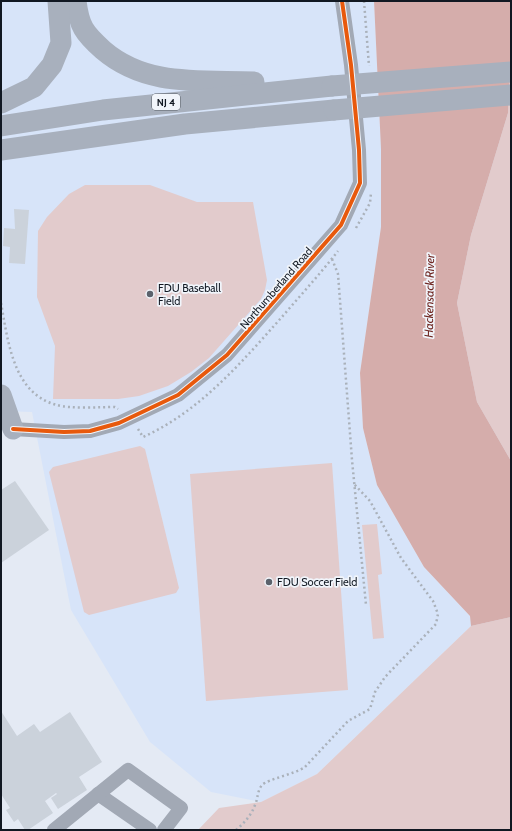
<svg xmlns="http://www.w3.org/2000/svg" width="512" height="831" viewBox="0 0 512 831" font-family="Cabin,sans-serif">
<rect width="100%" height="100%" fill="#e4eaf4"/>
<path fill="#d7e4f9" d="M1,1H374L381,149V227L360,373L363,428L377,485L424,567L470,616L471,626L317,774L261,802L211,792L150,742L71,610L32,412L1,411Z"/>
<g fill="#e2cbcc">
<path d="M511,55V461L477,402L457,303L471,235L508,113Z"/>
<path d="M85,185H150L197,202H253L267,280L265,290L261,299L209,358L191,372L168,386L139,396L118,399H53L55,346L37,297L38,231L47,217L69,194Z"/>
<path d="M140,446L145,449L179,588L176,593L89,615L84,612L49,472L53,467Z"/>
<path d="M332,463L348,690L206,701L190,474Z"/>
<path d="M377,524L382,574L378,575L384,638L373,639L362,525Z"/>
<path d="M511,617V830H198L219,808L261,802L317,774L471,626Z"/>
</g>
<path fill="#d5adab" d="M374,1H511V55L508,113L471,235L457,303L477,402L511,461V617L471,626L470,616L424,567L377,485L363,428L360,373L381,227V149Z"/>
<g fill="#cbd2db">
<path d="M14,209L29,210L25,264L9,263L10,247L3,246L4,228L15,229Z"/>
<path d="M15,481L49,530L1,563V490Z"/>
<path d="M1,711L17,736L34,724L40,732L70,712L102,762L79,777L87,790L58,809L51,798L57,794L56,793L45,801L53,813L28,830H25L18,819L14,822L6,810L10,808L1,794Z"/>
</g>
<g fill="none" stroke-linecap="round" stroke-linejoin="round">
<g stroke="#aab1ba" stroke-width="2.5" stroke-dasharray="2 3" stroke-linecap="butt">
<path d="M364,1L369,66"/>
<path d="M356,228L370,203L371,193"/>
<path d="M332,259L338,274L352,460L366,605"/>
<path d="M1,303C8,341 13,394 57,405C69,409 101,407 115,407L118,409"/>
<path d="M138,429L143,437C199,412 241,363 281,318C300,296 320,274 338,251"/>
<path d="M236,830C244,823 251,816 255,805C258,799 257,791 262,785C268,779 295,774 305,767L348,721L370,709L375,692L385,677L436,624L438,614L433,601L401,558L370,501L354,484"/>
</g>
<g stroke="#a2a9b5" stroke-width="14">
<path d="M13,429L64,432L90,431L119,423L178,395L227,355L341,225L360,183L359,150L351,65L342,1"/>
<path d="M98,794L150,830"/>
<path d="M54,830L128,770L181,808L164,830"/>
</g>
<g stroke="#a8b0bd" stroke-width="21">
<path d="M76,1C79,26 84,33 103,50C146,87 200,80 254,82"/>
<path d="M1,103L34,87L52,65L61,43L58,1"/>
<path d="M1,126L103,110L332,86"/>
<path d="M1,150L185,124L334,110"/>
<path d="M1,395L13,429"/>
</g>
<g stroke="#a8b0bd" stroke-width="21">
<path d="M332,86L511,72"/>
<path d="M334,110L511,95"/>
</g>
<defs>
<path id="cycleway" d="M13,429L64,432L90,431L119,423L178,395L227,355L341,225L360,183L359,150L351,65L342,1"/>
</defs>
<use href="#cycleway" stroke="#f1f5fb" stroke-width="6"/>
<use href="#cycleway" stroke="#e8590c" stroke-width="4"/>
</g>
<g fill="#5b626c" stroke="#f1f5fb" stroke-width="1.5">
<circle cx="150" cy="294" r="4"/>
<circle cx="269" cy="582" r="4"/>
</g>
<g text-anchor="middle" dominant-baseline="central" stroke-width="3.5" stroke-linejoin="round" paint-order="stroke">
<rect fill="#f1f5fb" stroke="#545a63" stroke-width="1" x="152" y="94" width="28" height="16" rx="3"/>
<g font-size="10" font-weight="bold" fill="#111822">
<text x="166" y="102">NJ 4</text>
</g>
<g font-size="11" fill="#111822" stroke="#f1f5fb" text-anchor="start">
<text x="158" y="288">FDU Baseball<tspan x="158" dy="13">Field</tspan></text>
<text x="277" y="582">FDU Soccer Field</text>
</g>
<g font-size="11" fill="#111822" stroke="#f1f5fb">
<text transform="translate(276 288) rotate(-49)">Northumberland Road</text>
</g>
<g font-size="12" font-style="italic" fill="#702823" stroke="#f1f5fb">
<text transform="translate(429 296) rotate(-89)">Hackensack River</text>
</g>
</g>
<rect width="512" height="831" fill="none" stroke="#111822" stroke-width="4"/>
</svg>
